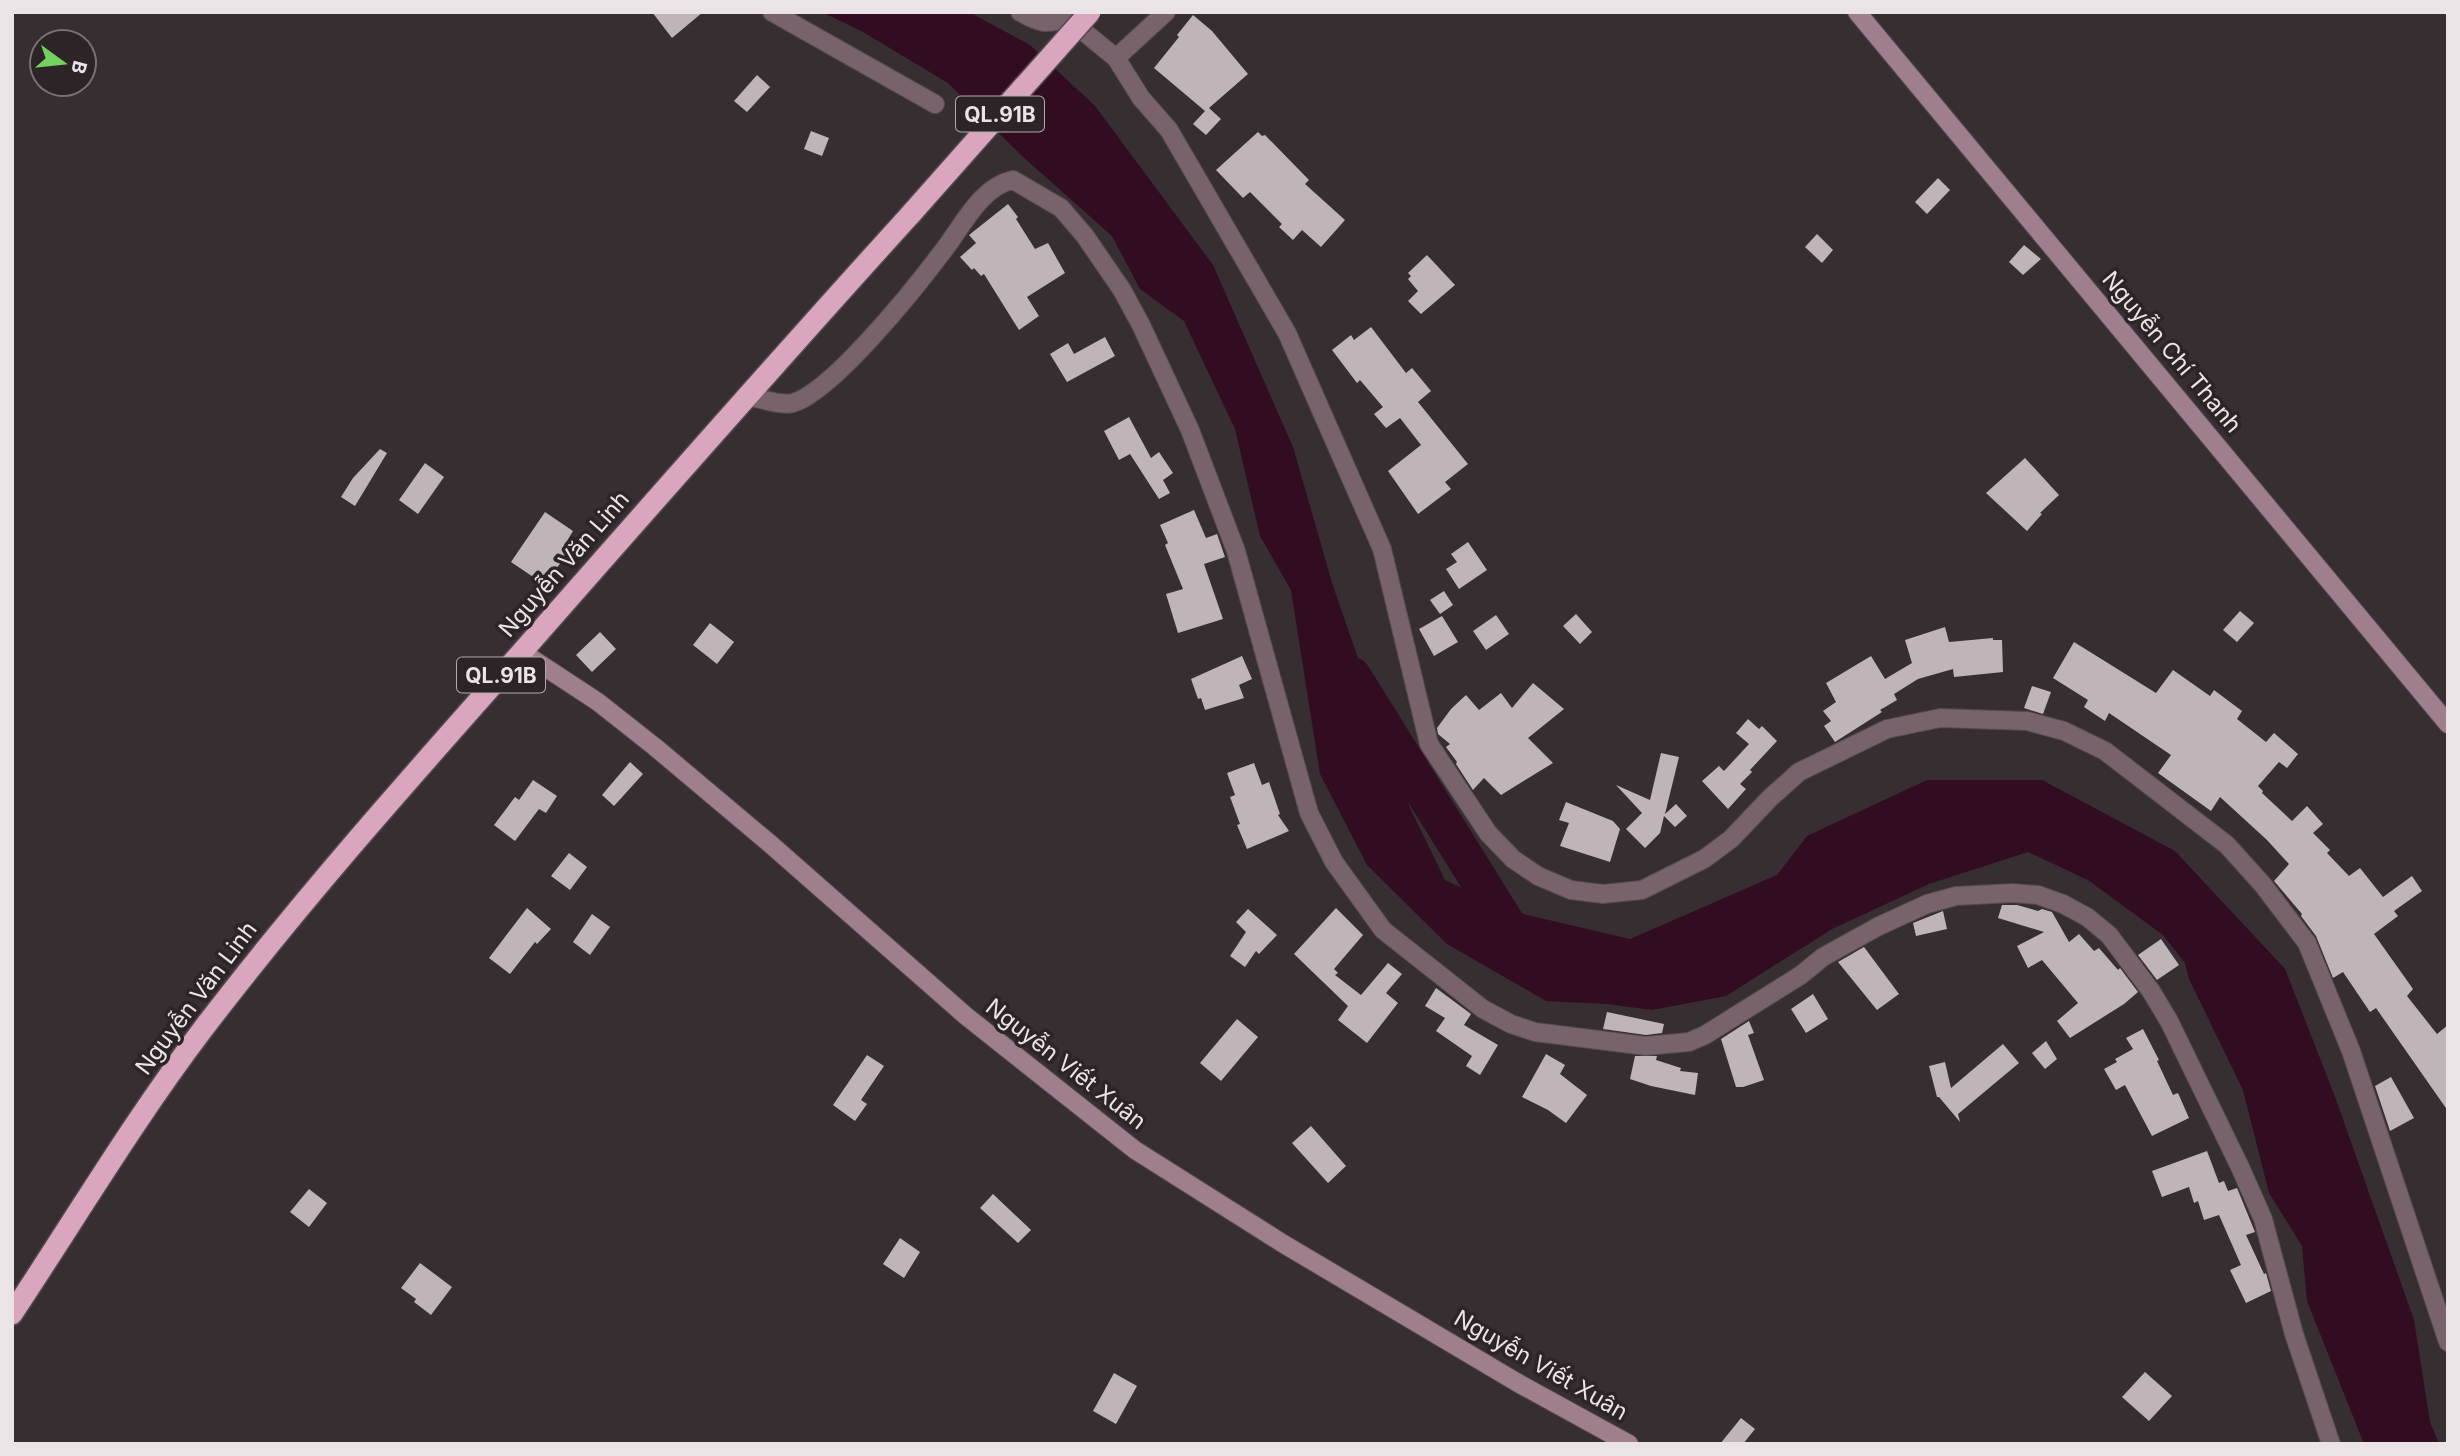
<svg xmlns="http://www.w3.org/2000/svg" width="2460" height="1456" viewBox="0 0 2460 1456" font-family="Inter,sans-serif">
<rect width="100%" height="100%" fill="#362e31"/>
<path fill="#320c21" d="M822,12H969L1030,45L1095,106L1213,265L1293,447L1333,586L1410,808L1445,880L1510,911L1630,939L1777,875L1807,836L1927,780H2042L2175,851L2285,969L2334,1094L2414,1320L2430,1422L2439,1444H2364L2307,1301L2302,1246L2269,1193L2243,1090L2189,979L2185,963L2163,935L2088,880L2028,852L1929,884L1832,929L1726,996L1652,1010L1607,1004L1546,1001L1447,944L1367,865L1320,774L1291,590L1260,536L1235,429L1184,321L1140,289L1112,236L1022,156L948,83L863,32Z"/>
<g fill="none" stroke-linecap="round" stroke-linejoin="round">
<path stroke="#320c21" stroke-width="38" d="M1352,676L1520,946"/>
</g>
<g fill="#bfb5b9">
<path d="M652,12H703L672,38Z"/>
<path d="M1193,15L1212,31L1248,74L1209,108L1221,119L1206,135L1193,124L1205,111L1154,68L1179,37L1177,35Z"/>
<path d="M757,75L770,87L747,112L734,101Z"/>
<path d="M811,131L829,138L822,156L804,149Z"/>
<path d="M1258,132L1262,136L1265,135L1309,180L1305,184L1345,220L1321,247L1302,230L1293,240L1279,227L1282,224L1250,192L1243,198L1216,170Z"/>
<path d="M1938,178L1950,190L1927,214L1915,202Z"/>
<path d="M1008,204L1018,217L1016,219L1035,249L1048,243L1065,273L1027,297L1039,316L1019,330L984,274L981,276L974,268L972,270L960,257L976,243L969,235Z"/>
<path d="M1817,234L1833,250L1822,263L1805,247Z"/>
<path d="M2024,245L2041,259L2023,275L2009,262Z"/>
<path d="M1427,255L1455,285L1421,314L1408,301L1418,291L1408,279L1411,276L1408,273Z"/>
<path d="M1371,327L1406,373L1412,368L1431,391L1418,402L1468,464L1445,482L1451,489L1418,514L1388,471L1421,445L1400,418L1386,428L1374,414L1383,407L1360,380L1357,383L1332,350L1351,335L1354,340Z"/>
<path d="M1105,337L1115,356L1067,382L1050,354L1068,343L1074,354Z"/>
<path d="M1129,417L1151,458L1159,452L1173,473L1163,480L1170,493L1159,499L1130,454L1119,460L1104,431Z"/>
<path d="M380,449L387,453L355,506L341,497L353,478Z"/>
<path d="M2025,458L2059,495L2040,513L2042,514L2027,531L1986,493Z"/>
<path d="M425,463L444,477L418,514L399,500Z"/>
<path d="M1194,510L1206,538L1217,534L1225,557L1204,564L1223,619L1178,633L1166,594L1183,589L1165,545L1168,543L1160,525Z"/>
<path d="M545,512L573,531L567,541L573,545L545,585L511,562Z"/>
<path d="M1468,542L1487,570L1459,589L1446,569L1457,562L1451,554Z"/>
<path d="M1444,591L1453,605L1440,614L1430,600Z"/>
<path d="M2240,611L2254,623L2237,642L2223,630Z"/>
<path d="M1576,614L1592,632L1580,644L1563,626Z"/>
<path d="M1496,615L1509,634L1486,650L1473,631Z"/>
<path d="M1442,616L1458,642L1434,656L1419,629Z"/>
<path d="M710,623L734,642L717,664L693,645Z"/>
<path d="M1945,627L1949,642L1993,638V640H2002L2003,672L1954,677L1953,669L1918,679L1894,694L1897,700L1880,710L1882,712L1835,742L1824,726L1831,721L1823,711L1836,702L1826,683L1871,656L1885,679L1912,663L1905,640Z"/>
<path d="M600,632L616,649L592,672L576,655Z"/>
<path d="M2074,642L2156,693L2173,670L2210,696L2214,690L2242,711L2237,719L2266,742L2274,733L2298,754L2287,768L2279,762L2258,786L2263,791L2262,793L2292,821L2307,806L2323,824L2313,833L2330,850L2327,853L2349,876L2360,868L2383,897L2412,876L2422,891L2394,911L2398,916L2374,934L2413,989L2407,996L2437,1034L2448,1025V1111L2376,1008L2370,1012L2343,972L2333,978L2316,936L2301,916L2302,914L2274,881L2289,864L2267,840L2220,797L2211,811L2158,773L2171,755L2109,713L2105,721L2084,707L2088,700L2053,678Z"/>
<path d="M1242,656L1252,679L1239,685L1244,698L1205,710L1201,698L1198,699L1191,679Z"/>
<path d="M1533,683L1564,709L1528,738L1553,763L1501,795L1484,778L1473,790L1456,764L1457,762L1446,747L1450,744L1438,734L1437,728L1451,709L1466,695L1479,710L1501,693L1512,708Z"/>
<path d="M2032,686L2051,692L2043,714L2024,708Z"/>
<path d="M1748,719L1759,729L1762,726L1777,741L1750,770L1752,772L1740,784L1746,789L1728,809L1702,781L1719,766L1724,771L1749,744L1736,733Z"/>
<path d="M1661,753L1679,757L1665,814L1676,804L1687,816L1675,827L1664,816L1660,833L1645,848L1626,829L1642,813L1616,785L1650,800Z"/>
<path d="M630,762L643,774L614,806L602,795Z"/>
<path d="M1254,763L1262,785L1269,782L1280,814L1278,815L1289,831L1247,849L1237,825L1240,824L1230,797L1235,795L1227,773Z"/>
<path d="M533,780L557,796L546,813L539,809L515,841L494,825L515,797L519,800Z"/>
<path d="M1566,802L1613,821L1620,829L1610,862L1560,846L1569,823L1559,820Z"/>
<path d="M569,853L587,867L570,890L551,876Z"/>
<path d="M2002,905H2017L2038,911L2042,909L2052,912L2069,942L2079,934L2094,951L2099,948L2118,970L2120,968L2138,992L2124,1004L2070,1038L2057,1021L2078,1003L2042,960L2028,968L2017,946L2044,932L1998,918Z"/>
<path d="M527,908L551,929L537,944L535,942L510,974L489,958Z"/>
<path d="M1336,908L1363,935L1334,969L1338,973L1335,975L1361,995L1388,963L1402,974L1386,993L1398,1003L1367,1043L1338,1020L1348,1006L1294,954Z"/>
<path d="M1248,909L1277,935L1259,954L1256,951L1245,967L1230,956L1246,932L1236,922Z"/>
<path d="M1943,911L1947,929L1916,936L1913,923Z"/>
<path d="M592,914L610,927L590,955L573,942Z"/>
<path d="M2161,939L2179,965L2157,980L2138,955Z"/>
<path d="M1864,947L1899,994L1877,1010L1838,962Z"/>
<path d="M1436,988L1471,1014L1464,1025L1498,1045L1480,1075L1466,1066L1472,1056L1436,1031L1445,1018L1425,1006Z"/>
<path d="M1813,994L1828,1019L1806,1033L1791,1009Z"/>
<path d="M1607,1012L1664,1024L1662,1033L1646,1035L1603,1029Z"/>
<path d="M1237,1019L1258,1037L1221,1081L1200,1063Z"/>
<path d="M1749,1021L1754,1033L1748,1035L1764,1080L1743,1087H1736L1721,1039Z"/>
<path d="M2143,1029L2159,1060L2157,1061L2173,1095L2178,1093L2189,1118L2152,1136L2125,1085L2116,1090L2104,1069L2117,1062L2115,1059L2133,1049L2126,1038Z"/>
<path d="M2046,1041L2057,1059L2045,1069L2032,1053Z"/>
<path d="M2003,1044L2019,1063L1958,1114L1960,1122L1939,1097H1937L1929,1066L1945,1062L1951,1088Z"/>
<path d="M1546,1054L1565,1065L1560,1074L1587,1095L1566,1123L1548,1110L1522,1097Z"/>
<path d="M867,1055L884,1066L861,1100L867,1104L855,1121L833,1105Z"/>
<path d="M1635,1056H1657L1656,1060L1681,1068L1680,1071L1698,1073L1695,1095L1651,1086L1630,1079Z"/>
<path d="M2391,1077L2414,1118L2390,1131L2375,1086Z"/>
<path d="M1311,1126L1346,1166L1328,1183L1292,1143Z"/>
<path d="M2207,1151L2219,1183L2224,1181L2228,1191L2237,1188L2255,1232L2246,1235L2264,1274L2266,1273L2271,1291L2246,1303L2230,1270L2241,1265L2219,1215L2204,1220L2198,1201L2194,1203L2189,1187L2162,1197L2152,1171Z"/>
<path d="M309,1189L327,1203L309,1227L290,1212Z"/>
<path d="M993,1194L1031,1230L1018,1243L980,1208Z"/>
<path d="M900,1238L920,1252L904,1278L883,1264Z"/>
<path d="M420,1263L452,1287L431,1315L414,1302L416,1299L401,1288Z"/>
<path d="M2145,1372L2172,1396L2149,1421L2122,1397Z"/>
<path d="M1114,1373L1137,1386L1116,1424L1093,1411Z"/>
<path d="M1741,1418L1755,1429L1743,1444H1720Z"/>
</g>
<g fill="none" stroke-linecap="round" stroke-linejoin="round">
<defs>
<g id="street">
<path d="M772,12L935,104"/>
<path d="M1020,12C1039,23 1046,25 1067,18"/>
<path d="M1066,12L1067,18L1116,58L1141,98L1169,130L1287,333L1382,549L1429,744L1488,833L1513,859L1538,876L1571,890L1603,894L1642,890L1704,859L1731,839L1770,798L1799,772L1887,729L1940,718L2027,721L2064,731L2105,751L2227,845L2263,885L2307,943L2351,1051L2448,1342"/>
<path d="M1116,58L1166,12"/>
<path d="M746,396C759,398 780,406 793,403C833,391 916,287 943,251C962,227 981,186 1013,180L1061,208L1085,236L1122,290L1141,325L1190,430L1236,551L1309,813L1334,862L1383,930L1483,1009L1511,1024L1535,1032L1646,1046L1689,1042L1705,1035L1801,975L1823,957L1879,926L1927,904L1956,896L2013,893L2038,895L2063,904L2087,917L2109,935L2151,991L2169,1021L2240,1167L2263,1219L2294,1334L2331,1444"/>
</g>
<g id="secondary">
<path d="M1857,12L2448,724"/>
<path d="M522,652L598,702L655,747L768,842L966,1016L1135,1150L1282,1243L1518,1383L1629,1444"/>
</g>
<path id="highway" d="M12,1314C75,1219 134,1120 203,1029C303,898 412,776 521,653C650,506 779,359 910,215"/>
</defs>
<use href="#street" stroke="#534b4e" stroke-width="20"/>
<use href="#secondary" stroke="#534b4e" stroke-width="20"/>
<use href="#highway" stroke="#534b4e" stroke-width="24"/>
<use href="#street" stroke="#78626c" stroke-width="18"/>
<use href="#secondary" stroke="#9f7e8d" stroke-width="18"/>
<use href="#highway" stroke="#d9a6bd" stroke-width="21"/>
<defs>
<path id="highway-bridge" d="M910,215L1090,12"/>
</defs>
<use href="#highway-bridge" stroke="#534b4e" stroke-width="24" stroke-linecap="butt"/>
<use href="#highway-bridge" stroke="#d9a6bd" stroke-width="21"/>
</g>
<g text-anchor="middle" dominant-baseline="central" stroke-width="7" stroke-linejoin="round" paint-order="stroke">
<g fill="#2c2427" stroke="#b1aaad" stroke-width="2">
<rect x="956" y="96.5" width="88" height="35" rx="5"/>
<rect x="457" y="657.5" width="88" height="35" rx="5"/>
</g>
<g font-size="21" font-weight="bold" fill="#eae4e7">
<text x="1000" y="114">QL.91B</text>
<text x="501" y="675">QL.91B</text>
</g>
<g font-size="23" fill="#eae4e7" stroke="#2c2427">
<text transform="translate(2172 352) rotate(50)">Nguyễn Chí Thanh</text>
<text transform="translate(564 564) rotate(-49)">Nguyễn Văn Linh</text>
<text transform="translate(196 998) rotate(-53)">Nguyễn Văn Linh</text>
<text transform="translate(1066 1064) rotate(38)">Nguyễn Viết Xuân</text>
<text transform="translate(1541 1365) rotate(30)">Nguyễn Viết Xuân</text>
</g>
</g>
<rect width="2460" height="1456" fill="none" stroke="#eae4e7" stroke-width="28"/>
<g transform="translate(63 63) rotate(105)"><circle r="33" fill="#2c2427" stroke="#787174" stroke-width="2"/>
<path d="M0-5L12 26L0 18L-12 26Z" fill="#72d25d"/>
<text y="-10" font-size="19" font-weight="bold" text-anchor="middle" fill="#eae4e7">B</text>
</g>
</svg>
